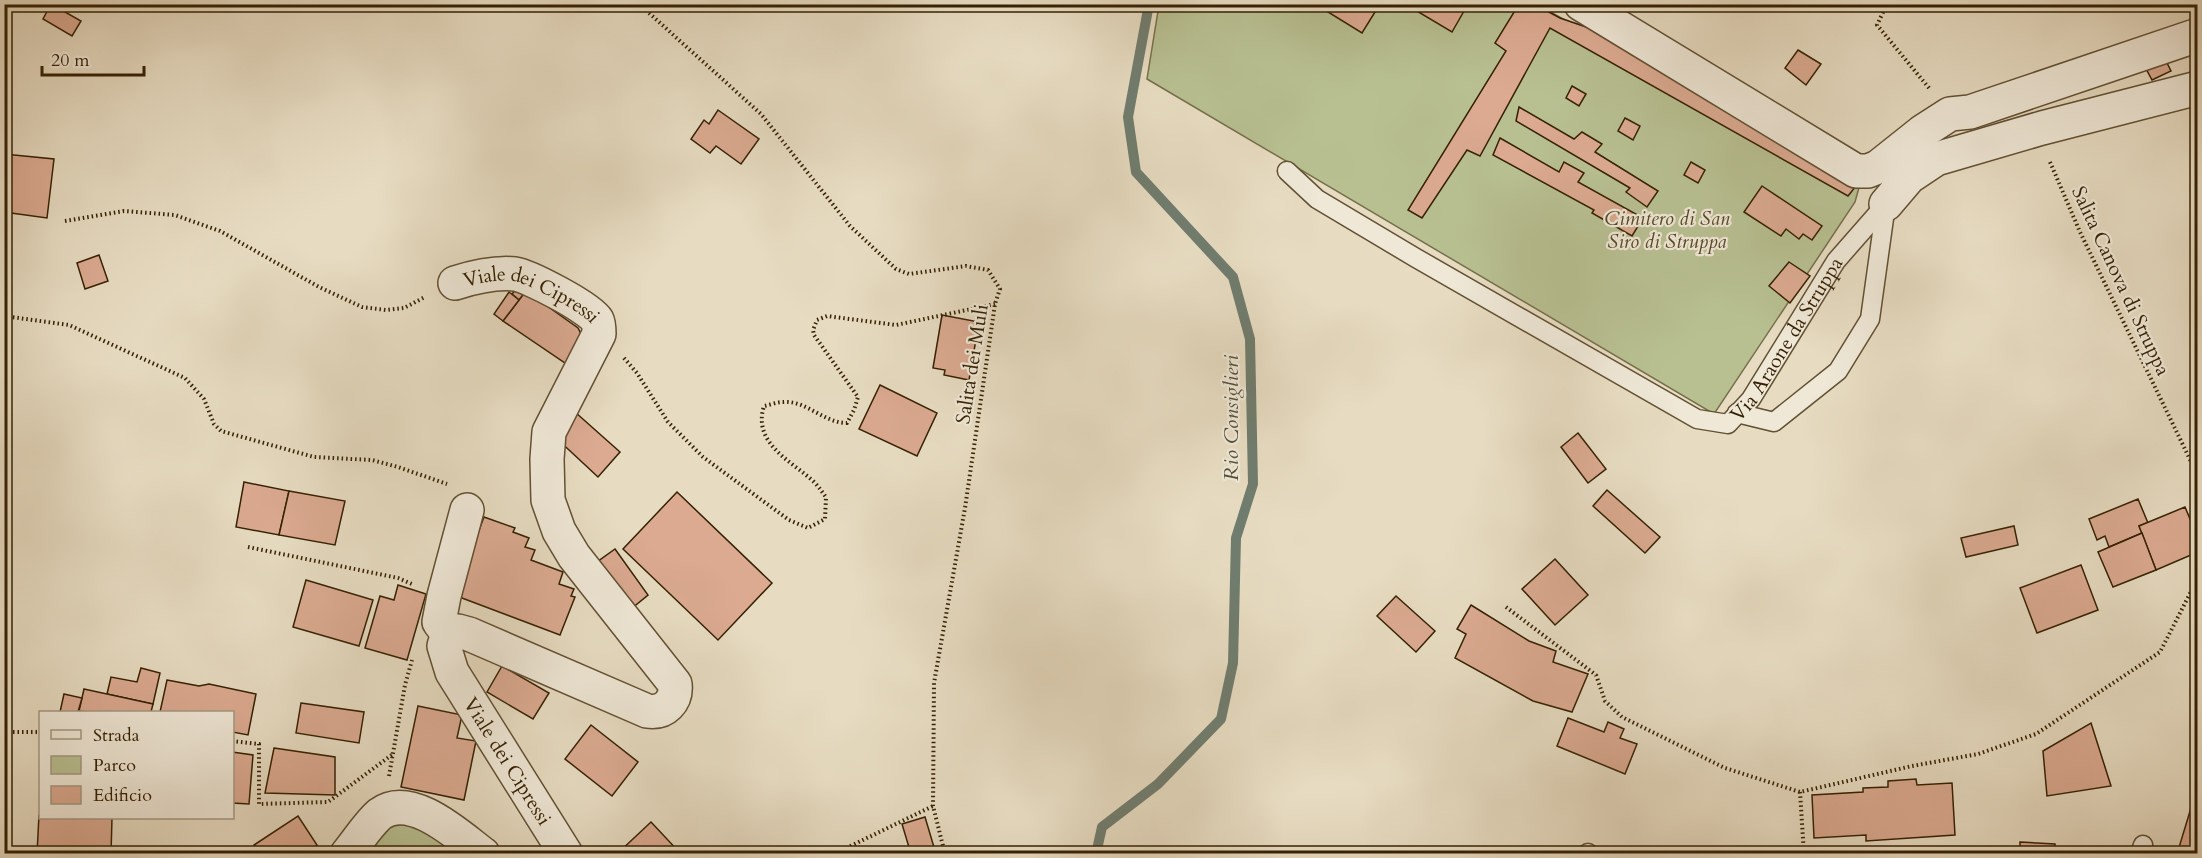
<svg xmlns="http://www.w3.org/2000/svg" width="2202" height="858" viewBox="0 0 2202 858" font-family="Cardo,serif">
<rect width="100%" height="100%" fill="#e7dcc2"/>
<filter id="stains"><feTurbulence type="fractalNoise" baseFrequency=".00333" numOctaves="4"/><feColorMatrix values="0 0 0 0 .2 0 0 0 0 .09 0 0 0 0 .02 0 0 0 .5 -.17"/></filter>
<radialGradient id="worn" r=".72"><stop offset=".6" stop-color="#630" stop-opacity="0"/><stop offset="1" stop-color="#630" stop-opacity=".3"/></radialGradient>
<g fill="#b8c092" stroke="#76704a" stroke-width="1.5">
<path d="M1159,5H1538L1860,184L1855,202L1714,414L1147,79Z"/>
<path d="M416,822L465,854H366L391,824Z"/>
</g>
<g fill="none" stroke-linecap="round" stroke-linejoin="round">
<path stroke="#707d6f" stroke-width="10" d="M1096,854L1102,827L1158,784L1221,719L1233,663L1236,538L1253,484L1250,339L1233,277L1136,172L1128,117L1149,4"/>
</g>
<g fill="#dbaa91" stroke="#352103" stroke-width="1.5">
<path d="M51,4L81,21L72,36L43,19Z"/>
<path d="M1315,4H1380L1362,33Z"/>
<path d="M1405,4H1468L1452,32Z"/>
<path d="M1519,4H1534L1560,18L1592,29L1856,186L1848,196L1550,28L1480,156L1467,150L1422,218L1408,210L1506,51L1495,43Z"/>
<path d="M1798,50L1821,64L1806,85L1785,68Z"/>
<path d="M2162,53L2171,71L2152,80L2143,63Z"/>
<path d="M1572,86L1586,94L1579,106L1566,98Z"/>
<path d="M1519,107L1574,139L1582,132L1602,144L1595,152L1658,191L1647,207L1626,192L1630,188L1516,121Z"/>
<path d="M718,110L759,139L741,164L716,146L710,153L691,139L704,120L709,124Z"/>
<path d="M1625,118L1640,126L1633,140L1618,131Z"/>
<path d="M1500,138L1559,172L1564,162L1584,173L1578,182L1643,218L1632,236L1592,213L1594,210L1493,155Z"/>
<path d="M4,154L54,159L47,218L4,212Z"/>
<path d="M1691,162L1705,170L1698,183L1684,175Z"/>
<path d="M1762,186L1822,226L1812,240L1803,234L1799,239L1786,229L1781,236L1744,212Z"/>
<path d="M99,255L108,281L85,289L77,263Z"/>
<path d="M1789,262L1810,276L1790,303L1769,286Z"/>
<path d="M519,286L526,291L519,300L512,294Z"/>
<path d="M526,291L578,328L582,336L571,367L503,321Z"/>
<path d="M509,292L519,300L503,321L494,314Z"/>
<path d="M942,315L979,322L969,380L944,375L945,370L933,368Z"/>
<path d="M880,385L937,413L917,456L859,429Z"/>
<path d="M575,412L620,452L598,477L554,436Z"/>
<path d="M1578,433L1606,469L1588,483L1561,447Z"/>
<path d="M244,482L289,491L279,535L236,527Z"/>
<path d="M1607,490L1660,537L1645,553L1593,506Z"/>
<path d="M289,491L345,501L335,545L279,535Z"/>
<path d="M677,492L772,583L718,640L623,549Z"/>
<path d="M2138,499L2148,523L2139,526L2142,533L2109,547L2105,536L2097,540L2089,519Z"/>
<path d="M2185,507L2198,538V552L2156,570L2139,526Z"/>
<path d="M484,517L515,528L513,532L529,538L525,547L535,550L531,560L563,572L559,584L574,589L571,596L575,597L560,635L454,595Z"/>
<path d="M2014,526L2018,545L1966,557L1961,538Z"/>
<path d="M2142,533L2156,570L2113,587L2098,552Z"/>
<path d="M615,549L648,595L631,609L597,562Z"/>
<path d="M1555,559L1588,595L1555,625L1522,589Z"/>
<path d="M2081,565L2098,610L2037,633L2020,588Z"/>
<path d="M306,580L373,600L359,646L293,627Z"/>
<path d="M398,585L426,594L407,660L365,648L380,596L394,600Z"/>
<path d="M1396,596L1435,631L1416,652L1377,616Z"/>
<path d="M1471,605L1529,641L1556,651L1553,662L1588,674L1572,712L1533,701L1455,658L1466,634L1457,629Z"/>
<path d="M502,666L549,693L533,719L487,692Z"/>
<path d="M141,668L160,673L153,704L107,694L111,677L137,682Z"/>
<path d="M167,680L199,686L209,684L256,694L248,735L232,732V712H160Z"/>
<path d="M84,689L153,704L151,712H87L79,711Z"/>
<path d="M64,694L82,698L78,712H60Z"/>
<path d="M301,703L364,712L359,743L296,733Z"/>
<path d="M418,706L462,715L457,738L476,741L464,800L401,787Z"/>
<path d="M1568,718L1604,732L1608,722L1624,729L1620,738L1637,744L1625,774L1557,746Z"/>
<path d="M2091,723L2111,786L2047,796L2043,751Z"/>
<path d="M591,725L638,762L612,796L565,759Z"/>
<path d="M274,748L335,757V795L265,793Z"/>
<path d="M232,752L253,755L249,804L232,803Z"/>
<path d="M1916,779L1917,785L1952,783L1955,835L1866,841V835L1814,838L1812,795L1863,792V788L1888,787V781Z"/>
<path d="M2198,785V854H2177Z"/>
<path d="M39,815L40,818H112L111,854H37Z"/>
<path d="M298,816L317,845L304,854H260L254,845Z"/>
<path d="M925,817L936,854H911L902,824Z"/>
<path d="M651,822L681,854H617Z"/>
<path d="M2020,842L2055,844V854H2020Z"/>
</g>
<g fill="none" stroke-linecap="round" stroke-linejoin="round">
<defs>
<g id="lane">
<path id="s1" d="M1287,171L1317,199L1416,258L1697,419L1728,424L1751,399L1836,261L1886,204"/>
<path d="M1737,413L1774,422L1838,371L1870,319L1886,204"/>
<path d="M1588,853L1589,854"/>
<path d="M2140,854L2143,845"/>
</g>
<g id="street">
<path d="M1581,4L1856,171H1868L1878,167L1922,132L1950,114L1970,112L2198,35"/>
<path d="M1886,204L1909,177L1936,159L2042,128L2198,88"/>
<path id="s2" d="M455,283C474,277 494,272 515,274C529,276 590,308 597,320C599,324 599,330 599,334L549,432L547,459L548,500L559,531L574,556L675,684C677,701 665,714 647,711L469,634L458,631L448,634L444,646L452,672L566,854"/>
<path d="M448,634L439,622L444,596L467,510"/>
<path d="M347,854C357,842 369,823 380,814C411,791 459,836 483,854"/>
</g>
</defs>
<use href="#lane" stroke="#625033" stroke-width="21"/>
<use href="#street" stroke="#625033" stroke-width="36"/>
<g stroke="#352103" stroke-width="4" stroke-dasharray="1.5 3" stroke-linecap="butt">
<path d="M639,4L761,114L850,226L896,269L909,274L966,266L988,270L1000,289L995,304L965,508L934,683L933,806L945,854"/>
<path d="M1887,4L1877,25L1929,88"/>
<path d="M2050,162L2080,232L2198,476"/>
<path d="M65,221L124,211L175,215L220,231L319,287L362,307L386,310L404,308L425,297"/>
<path d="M4,316L69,325L185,378L204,399L214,424L221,431L314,457L372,460L398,467L447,484"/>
<path d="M624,358L637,373L668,422L703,457L789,520L808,528L825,519L826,497C822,492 819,487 814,482C792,461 752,444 764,406C770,405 777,402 783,402C806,400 824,423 847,423L854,410L858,397L814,335L813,330L817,320L827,316L896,325L995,304"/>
<path d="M248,547L398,578L412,584"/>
<path d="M1506,607L1596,675L1605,701L1622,717L1725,768L1800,792L1912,766L1978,754L2036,734L2160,652L2198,578"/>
<path d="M4,732H40"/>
<path d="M232,741L259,744V804L328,802L393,754"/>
<path d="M389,776L405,685L412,660"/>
<path d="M1800,792L1804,854"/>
<path d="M834,854L933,806"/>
</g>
<use href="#lane" stroke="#efe8d7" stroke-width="18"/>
<use href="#street" stroke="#efe8d7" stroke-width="33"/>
</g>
<g text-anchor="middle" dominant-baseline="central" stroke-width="4.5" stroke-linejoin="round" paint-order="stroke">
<g font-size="20" font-style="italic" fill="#564927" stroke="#efe8d7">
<text x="1667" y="218">Cimitero di San<tspan x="1667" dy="23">Siro di Struppa</tspan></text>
</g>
<g font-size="20" fill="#352103" stroke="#efe8d7">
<text transform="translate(2121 281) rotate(65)">Salita Canova di Struppa</text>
<text stroke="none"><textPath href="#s2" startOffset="82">Viale dei Cipressi</textPath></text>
<text stroke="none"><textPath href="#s1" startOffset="615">Via Araone da Struppa</textPath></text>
<text transform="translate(972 364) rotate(-81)">Salita dei Muli</text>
<text stroke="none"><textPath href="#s2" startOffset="980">Viale dei Cipressi</textPath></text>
</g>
<g font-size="21" font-style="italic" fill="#524f39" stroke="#efe8d7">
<text transform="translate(1231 418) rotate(-90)">Rio Consiglieri</text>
</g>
</g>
<rect width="2202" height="858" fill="none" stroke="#e7dcc2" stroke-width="24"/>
<rect x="6" y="6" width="2190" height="846" fill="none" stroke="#352103" stroke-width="3"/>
<rect x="12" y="12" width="2178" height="834" fill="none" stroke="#352103" stroke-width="1.5"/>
<rect x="39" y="711" width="195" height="108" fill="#efe8d7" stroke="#a59882" stroke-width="1.5"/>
<rect x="51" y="730" width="30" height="9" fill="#efe8d7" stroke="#a59882" stroke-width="1.5"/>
<text x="93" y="741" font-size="18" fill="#352103">Strada</text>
<rect x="51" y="756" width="30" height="18" fill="#b8c092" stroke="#a59882" stroke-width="1.5"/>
<text x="93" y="771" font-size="18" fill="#352103">Parco</text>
<rect x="51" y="786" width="30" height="18" fill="#dbaa91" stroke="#a59882" stroke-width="1.5"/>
<text x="93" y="801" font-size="18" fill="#352103">Edificio</text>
<path d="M42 66v9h102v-9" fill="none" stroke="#352103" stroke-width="3"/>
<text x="51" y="66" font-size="18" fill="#352103" stroke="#efe8d7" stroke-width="4.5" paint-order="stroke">20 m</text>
<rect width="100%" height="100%" filter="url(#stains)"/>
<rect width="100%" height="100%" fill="url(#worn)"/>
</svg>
